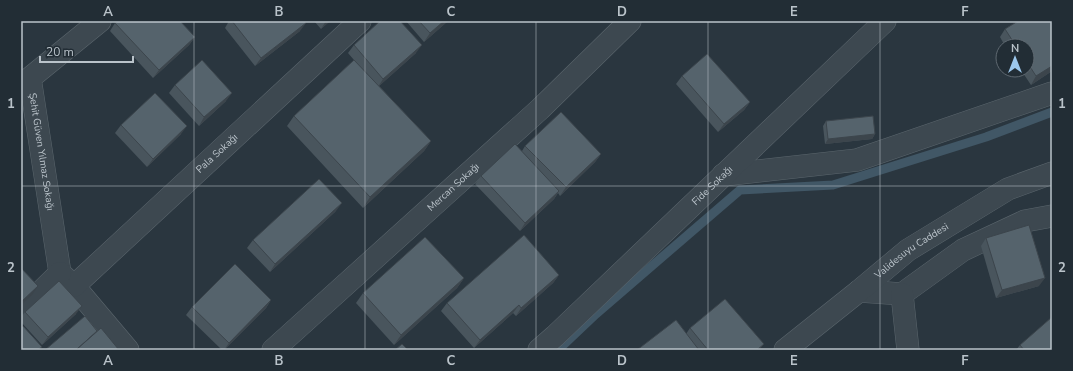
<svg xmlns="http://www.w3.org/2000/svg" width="1073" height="371" viewBox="0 0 1073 371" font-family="'Nunito Sans',sans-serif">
<rect width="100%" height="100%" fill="#2a363f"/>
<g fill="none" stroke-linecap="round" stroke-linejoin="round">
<path stroke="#415766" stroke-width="9" d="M558,350L596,314L740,190L833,185L986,137L1052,112"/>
<defs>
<g id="minor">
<path id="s1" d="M100,21L30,78L60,273L74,286L128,350"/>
<path d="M723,175L857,160L1052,93"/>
<path id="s2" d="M74,286L360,21"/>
<path d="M859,291L902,294L963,250L1025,221L1052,216"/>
<path d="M902,294L908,350"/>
<path d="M21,311L60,273"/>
<path id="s3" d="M273,350L540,109L630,21"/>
<path id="s4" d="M539,350L555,336L885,21"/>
</g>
<g id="tertiary">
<path id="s5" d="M785,350L859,291L908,250L1008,189L1052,173"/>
</g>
</defs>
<use href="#minor" stroke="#5b666d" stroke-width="23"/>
<use href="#tertiary" stroke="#5b666d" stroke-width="23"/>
<use href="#minor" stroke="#3d4850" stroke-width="22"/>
<use href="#tertiary" stroke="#3d4850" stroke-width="22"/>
</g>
<g fill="#49555d">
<path d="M229,21H231L300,31L255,66L225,28Z"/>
<path d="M314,21H330L321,29Z"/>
<path d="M406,21H448L424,42Z"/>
<path d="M1052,21V71L1031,85L1021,70H1027V46H1005L1000,37L1005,29Z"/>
<path d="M115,23L195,37L189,45L153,78L110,31Z"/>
<path d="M354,45L416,53L379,86L431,141L424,151L363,208L287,126L294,116L354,60L348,53Z"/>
<path d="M682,76L750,102L744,110L718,132L676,84Z"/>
<path d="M175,85L226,101L199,126L169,93Z"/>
<path d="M826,121L875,134L872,139L825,144L823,126Z"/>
<path d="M121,125L181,134L147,167L115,133Z"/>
<path d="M525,146L601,154L595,162L560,196L558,193L554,199L520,231L475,184L481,176L522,151Z"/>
<path d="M336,211L270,272L247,248L253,240Z"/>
<path d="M986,238L1039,286L996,298L981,246Z"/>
<path d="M559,275L553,283L516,316L513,313L474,348L441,311L447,303Z"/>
<path d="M464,278L457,288L394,345L356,303L363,293Z"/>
<path d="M271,300L266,308L224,350H222L186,315L192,307Z"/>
<path d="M25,312L76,314L42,345L21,322V317Z"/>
<path d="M690,328L759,350H637L686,334Z"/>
<path d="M1020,345L1052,350H1016Z"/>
</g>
<g fill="#3c454c">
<path d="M326,21H330L321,29Z"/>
<path d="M444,21H448L424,42L430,33Z"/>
<path d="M306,23L300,31L255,66L261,58Z"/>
<path d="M195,37L189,45L153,78L159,70Z"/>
<path d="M422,45L416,53L378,87L383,79Z"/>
<path d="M1052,66V71L1031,85L1036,76Z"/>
<path d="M232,93L226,101L199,126L204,117Z"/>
<path d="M750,102L744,110L718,132L724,124Z"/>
<path d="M187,126L181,134L147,167L153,159Z"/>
<path d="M875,134L872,139L825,144L828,139Z"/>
<path d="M431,141L424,151L363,208L370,197Z"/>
<path d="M601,154L595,162L560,196L566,187Z"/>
<path d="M559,191L554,199L520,231L525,223Z"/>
<path d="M342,203L336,211L270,272L275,264Z"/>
<path d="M559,275L553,283L516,316L521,308Z"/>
<path d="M464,278L457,288L394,345L401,335Z"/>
<path d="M1045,278L1039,286L996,298L1002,290Z"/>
<path d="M38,286L32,295L21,305V302Z"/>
<path d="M271,300L266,308L224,350L229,343Z"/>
<path d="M519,305L513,313L474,348L480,340Z"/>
<path d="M82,306L76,314L42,345L48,337Z"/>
<path d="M764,344L759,350H757Z"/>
</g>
<g fill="#55636c" stroke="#3c454c">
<path d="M118,21H180L195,37L159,70L115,23Z"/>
<path d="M232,21H304L306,23L261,58Z"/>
<path d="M380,21H400L422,45L383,79L354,45Z"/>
<path d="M419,21H444L430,33Z"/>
<path d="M1018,21H1052V66L1036,76L1027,62V46H1016L1005,29Z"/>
<path d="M707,54L750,102L724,124L682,76Z"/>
<path d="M202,60L232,93L204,117L175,85Z"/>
<path d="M354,60L431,141L370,197L294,116Z"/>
<path d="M155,93L187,126L153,159L121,125Z"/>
<path d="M561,112L601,154L566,187L525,146Z"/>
<path d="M873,116L875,134L828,139L826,121Z"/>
<path d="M515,144L559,191L525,223L481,176Z"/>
<path d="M319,179L342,203L275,264L253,240Z"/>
<path d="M1029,225L1045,278L1002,290L986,238Z"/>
<path d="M524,235L559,275L521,308L519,305L480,340L447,303Z"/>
<path d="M425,237L464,278L401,335L363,293Z"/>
<path d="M235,264L271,300L229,343L192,307Z"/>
<path d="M21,268L38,286L21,302Z"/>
<path d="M59,281L82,306L48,337L25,312Z"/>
<path d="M725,299L764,344L757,350H708L690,328Z"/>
<path d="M85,316L97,331L76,350H45Z"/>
<path d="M1052,317V350H1024L1020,345Z"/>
<path d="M676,320L699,350H637Z"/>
<path d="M23,326L42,347L38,350H21V328Z"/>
<path d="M101,328L119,350H76Z"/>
<path d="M402,344L408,350H395Z"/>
</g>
<path fill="none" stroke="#bac3ca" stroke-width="1" stroke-opacity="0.55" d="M194,21V350M365,21V350M536,21V350M708,21V350M880,21V350M21,186H1052"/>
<g text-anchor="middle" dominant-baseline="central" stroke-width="3.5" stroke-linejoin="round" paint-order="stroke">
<g font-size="10" fill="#bac3ca" stroke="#222d35">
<text stroke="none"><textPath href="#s1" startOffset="165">Şehit Güven Yılmaz Sokağı</textPath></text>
<text stroke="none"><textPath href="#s2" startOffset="195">Pala Sokağı</textPath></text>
<text stroke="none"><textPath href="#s4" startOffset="239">Fide Sokağı</textPath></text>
<text stroke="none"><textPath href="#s3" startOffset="243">Mercan Sokağı</textPath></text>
<text stroke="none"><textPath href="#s5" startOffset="161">Validesuyu Caddesi</textPath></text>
</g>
</g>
<rect width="1073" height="371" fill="none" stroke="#222d35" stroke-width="44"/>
<g transform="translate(1015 58)"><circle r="19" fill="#222d35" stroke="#5f6971"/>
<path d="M0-3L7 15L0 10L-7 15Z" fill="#9cc8ed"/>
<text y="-6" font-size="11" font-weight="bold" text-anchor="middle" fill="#bac3ca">N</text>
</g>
<path d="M40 56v6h93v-6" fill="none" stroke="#bac3ca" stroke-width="2"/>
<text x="46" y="56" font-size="12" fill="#bac3ca" stroke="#222d35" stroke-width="3" paint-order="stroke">20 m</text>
<rect x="22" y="22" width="1029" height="327" fill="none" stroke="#bac3ca" stroke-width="1.5"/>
<g font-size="13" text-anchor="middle" font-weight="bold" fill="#bac3ca">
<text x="108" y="16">A</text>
<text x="279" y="16">B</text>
<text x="451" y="16">C</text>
<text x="622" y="16">D</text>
<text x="794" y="16">E</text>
<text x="965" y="16">F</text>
<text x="11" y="108">1</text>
<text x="1062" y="108">1</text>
<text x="11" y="272">2</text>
<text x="1062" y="272">2</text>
<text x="108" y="365">A</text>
<text x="279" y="365">B</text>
<text x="451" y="365">C</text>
<text x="622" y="365">D</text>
<text x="794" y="365">E</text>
<text x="965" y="365">F</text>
</g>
</svg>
